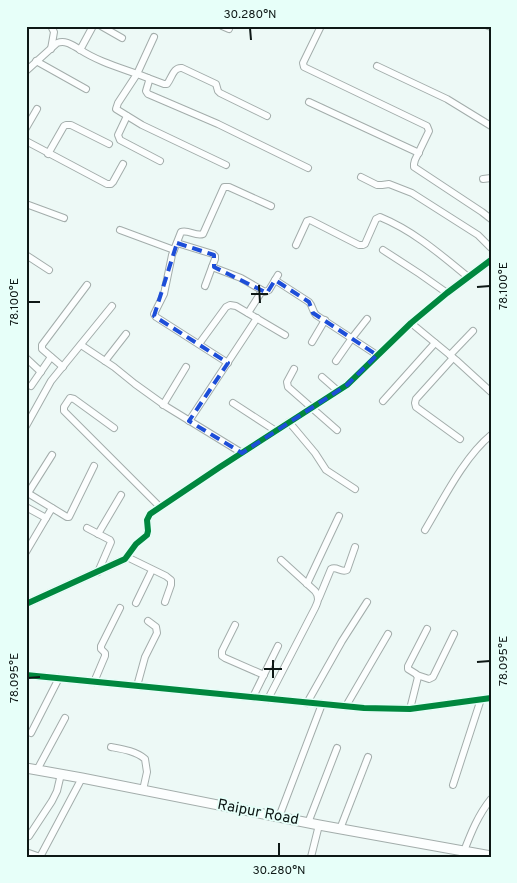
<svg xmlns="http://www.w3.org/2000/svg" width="517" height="883" viewBox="0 0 517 883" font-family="Overpass,sans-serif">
<rect width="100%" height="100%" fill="#edf9f6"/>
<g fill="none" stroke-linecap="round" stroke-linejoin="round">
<defs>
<g id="minor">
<path d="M101,26L122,38"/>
<path d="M222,26L229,29"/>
<path d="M321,26L303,63L304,67L427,126L429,131L415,160L414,164V167L482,212L491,219"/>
<path d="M488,26L491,27"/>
<path d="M154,37L137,74L118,103L116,109L142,125L226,165"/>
<path d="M51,49L54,32L51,26"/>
<path d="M80,50L93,26"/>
<path d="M36,61L86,89"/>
<path d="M377,66L447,99L491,126"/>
<path d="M26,71L57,43C66,40 72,45 79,49C100,63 125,69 148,78L149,81L146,91L148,94L218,124L308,168"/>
<path d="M148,78L164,84H167C172,78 173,67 182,68L216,84L218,91L220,93L267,116"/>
<path d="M309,102L419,153"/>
<path d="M127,116L118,135L120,140L160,161"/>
<path d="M26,128L37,109"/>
<path d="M26,141L107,184H111L113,182L123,164"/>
<path d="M48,154L64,126L66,125H71L109,144"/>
<path d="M361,177L377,185H382L389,184L412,193L478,235L491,248"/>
<path d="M483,179L491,178"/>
<path d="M26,204L64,218"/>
<path d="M120,230L174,250"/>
<path d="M177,243L213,254L215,256V259L205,286"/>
<path d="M296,245L307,221L310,220L359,245H363L365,244L376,219L380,217C414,231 440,254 468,277"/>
<path d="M383,250L420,274L447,293"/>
<path d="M26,255L49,270"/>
<path d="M212,267L241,278L265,292L269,290L278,275"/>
<path d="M275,280L309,302C313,306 312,311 316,315L377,355"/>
<path d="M248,313L262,291"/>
<path d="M411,323L456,360L491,392"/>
<path d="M312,342L325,320"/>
<path d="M199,344L226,307L230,305L236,306L285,335"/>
<path d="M81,345L114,367L135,384L167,407L242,453"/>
<path d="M450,355L473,331"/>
<path d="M26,358L41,372"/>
<path d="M453,358L416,399L415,403L416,407L460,439"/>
<path d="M105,361L126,334"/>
<path d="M336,361L352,338L367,319"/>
<path d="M228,363L156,317L154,314L164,294L172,255L181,232C188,229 196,237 203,234L224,187H229L271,206"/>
<path d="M63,367L42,349V345L87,285"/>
<path d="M294,369L287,382L288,387L337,430"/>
<path d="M322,377L338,391"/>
<path d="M31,386L51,357"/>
<path d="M383,401L435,343"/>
<path d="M233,403L276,431"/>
<path d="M163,405L186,367"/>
<path d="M189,421L257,318"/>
<path d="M289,422L315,453L326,470L355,489"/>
<path d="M26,426L51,381L112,306"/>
<path d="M114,428L74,399L70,398L64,407V411L160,507"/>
<path d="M26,492L67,517H69L94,466"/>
<path d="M28,493L52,455"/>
<path d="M26,507L46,518"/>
<path d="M87,528L110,540L111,542L98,572"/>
<path d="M425,530C443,500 464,457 491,435"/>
<path d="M98,534L121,495"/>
<path d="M26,552L52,508"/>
<path d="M127,557L166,576L171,580V585L165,602"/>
<path d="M307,584L339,516"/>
<path d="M319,598L331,569C337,566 341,573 347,570L355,547"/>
<path d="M136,603L152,570"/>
<path d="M26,604L125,559L136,544L147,535L148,531L147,520L150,514L220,467L347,385L411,323L447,293L491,260"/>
<path d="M235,625L222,651V656L225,658L264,675"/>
<path d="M26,675L364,708L410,709L491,698"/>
<path d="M417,675L429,679L433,677L454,634"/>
<path d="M94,682L105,656V653L101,649V646L120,608"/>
<path d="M137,686L145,657L157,633L156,627L148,621"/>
<path d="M253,697L278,646"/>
<path d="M268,699L315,608C318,602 320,597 315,591L281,560"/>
<path d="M307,703L342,641L367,602"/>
<path d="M346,706L388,634"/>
<path d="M410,709L418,677L416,674L408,669V666L427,629"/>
<path d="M31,733L59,678"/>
<path d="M111,747C122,749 136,751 145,759L147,772L143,790"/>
<path d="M37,770L65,718"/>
<path d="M453,785L481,699"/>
<path d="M279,817L322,704"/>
<path d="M308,823L337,748"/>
<path d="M340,829L368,757"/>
<path d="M29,836L52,801L57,791L61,774"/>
<path d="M464,851C471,833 478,815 491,799"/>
<path d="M26,852L40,857L82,778"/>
<path d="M311,857L319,825"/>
</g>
<path id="secondary" d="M26,768L82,778L319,825L491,856"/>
</defs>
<use href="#minor" stroke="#a3adab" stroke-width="8"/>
<use href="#secondary" stroke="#a3adab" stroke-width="11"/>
<use href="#minor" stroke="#fcfefe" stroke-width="6"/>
<use href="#secondary" stroke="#fcfefe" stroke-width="9"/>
<defs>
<g id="cycleway">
<path d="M26,604L125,559L136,544L147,535L148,531L147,520L150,514L220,467L347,385L411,323L447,293L491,260"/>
<path d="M26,675L364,708L410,709L491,698"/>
</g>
</defs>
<use href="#cycleway" stroke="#e7fff9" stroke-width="9"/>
<use href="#cycleway" stroke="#00873e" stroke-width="6"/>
</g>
<path fill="none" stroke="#1d4ed8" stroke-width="4" stroke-dasharray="10 6" stroke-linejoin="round" d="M177,243L214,255V267L267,293L275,280L309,302L313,313L377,355L347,385L242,453L189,421L228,363L154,316Z"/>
<path fill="none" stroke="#0e1816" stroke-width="2" d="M250,28L251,40M259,285L260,303M477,287L490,286M251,294H268M28,302H40M273,660V678M477,662L490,661M264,669H282M28,678L40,677M279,843V856"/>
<g text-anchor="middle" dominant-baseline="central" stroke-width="4" stroke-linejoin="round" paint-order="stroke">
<g font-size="15" fill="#0e1816" stroke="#e7fff9">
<text transform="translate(258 813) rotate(11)">Raipur Road</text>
</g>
</g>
<rect width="517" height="883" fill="none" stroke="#e7fff9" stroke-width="55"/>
<rect x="28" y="28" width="462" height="828" fill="none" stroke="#0e1816" stroke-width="2"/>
<g font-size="12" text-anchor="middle" fill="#0e1816">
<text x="250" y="18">30.280°N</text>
<text transform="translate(503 286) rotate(-90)" y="4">78.100°E</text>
<text transform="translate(14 302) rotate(-90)" y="4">78.100°E</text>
<text transform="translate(503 661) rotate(-90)" y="4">78.095°E</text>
<text transform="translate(14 678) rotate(-90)" y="4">78.095°E</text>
<text x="279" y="874">30.280°N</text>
</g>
</svg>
